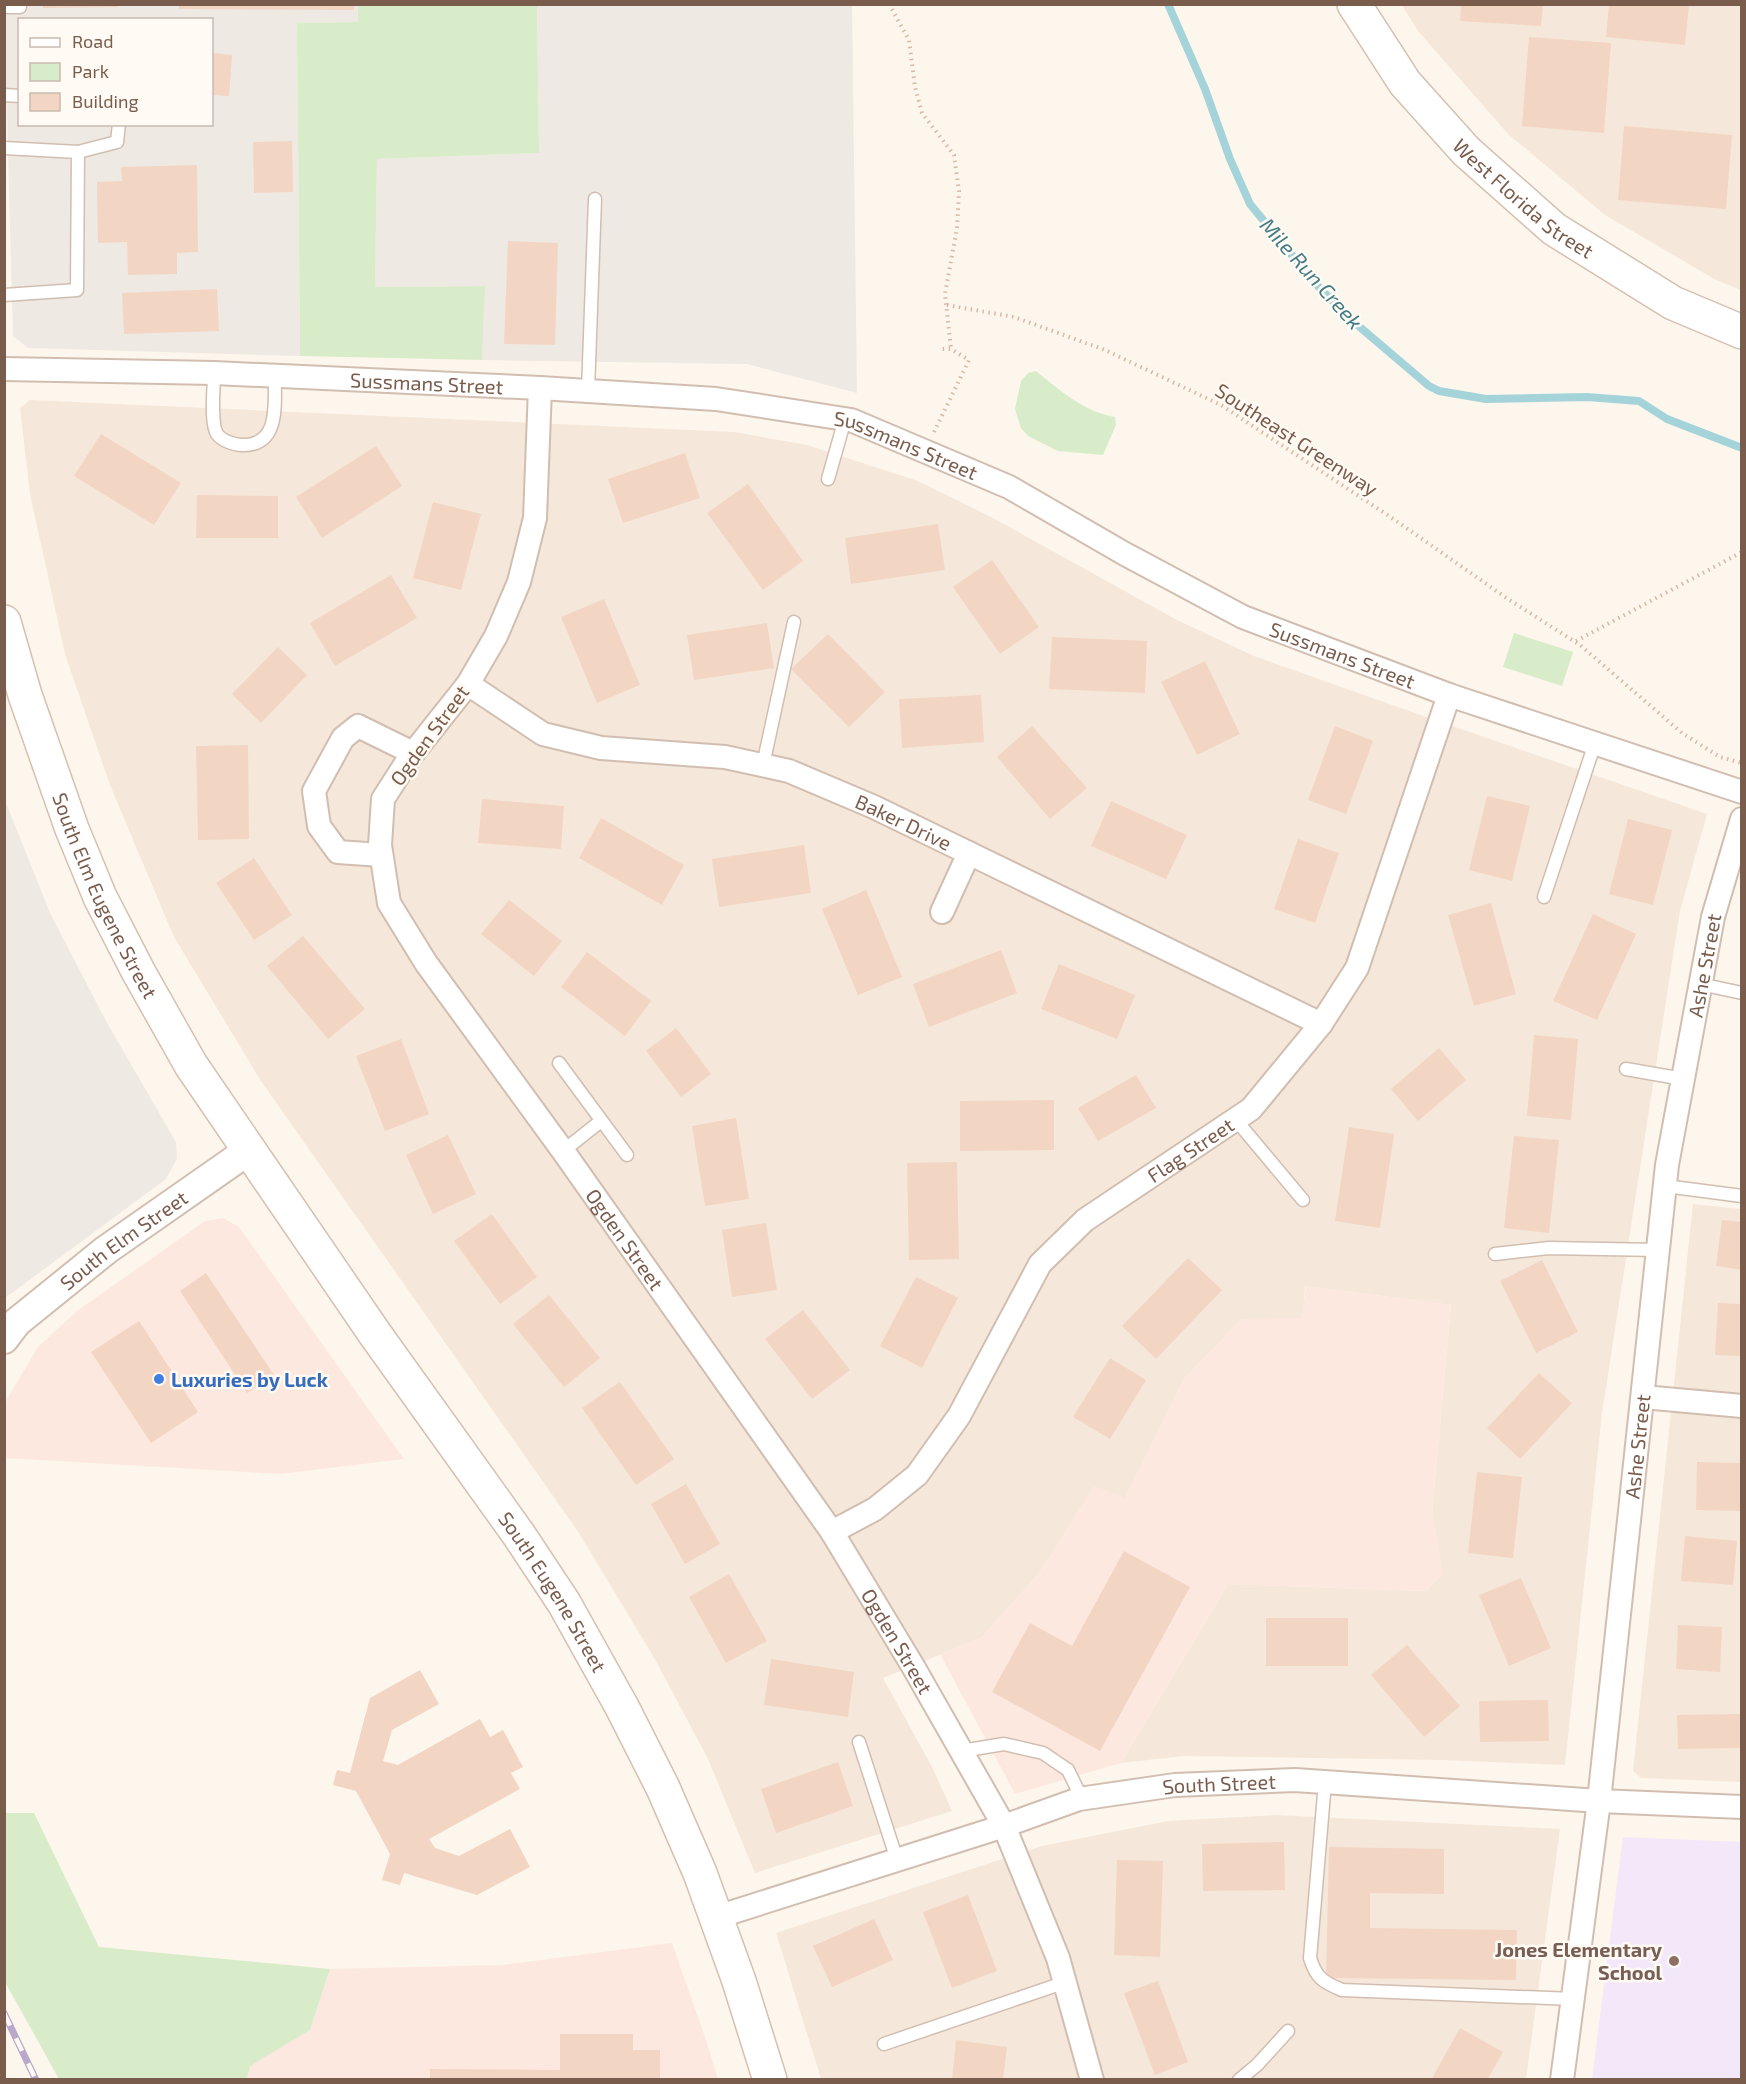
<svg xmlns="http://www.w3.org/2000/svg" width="1746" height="2084" viewBox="0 0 1746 2084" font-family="'Exo 2',sans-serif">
<rect width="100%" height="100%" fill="#fdf6ec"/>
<g fill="#f5e8da">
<path d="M1402,5H1741V290L1716,280L1605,215L1508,134L1418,31Z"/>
<path d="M30,400L734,432L807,445L918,481L995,519L1177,620L1254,656L1415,713L1707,814L1680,911L1602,1413L1565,1765L1442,1760L1184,1756L1121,1763L1228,1584L1426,1591L1442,1574L1432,1512L1451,1305L1305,1286L1303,1319H1242L1184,1379L1125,1499L1094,1487L1041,1571L981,1638L883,1678L932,1767L952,1811L755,1873L708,1759L656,1661L579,1533L261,1081L174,937L110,785L65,654L30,494L20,408Z"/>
<path d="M1693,1204L1741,1209V1782L1641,1778L1633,1771Z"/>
<path d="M1275,1815L1560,1829L1526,2079H821L776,1933L1042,1846L1168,1821Z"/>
</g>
<g fill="#fde8e0">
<path d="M223,1218L239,1227L404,1459L280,1474L5,1458V1407L7,1399L38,1347L77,1311L205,1221Z"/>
<path d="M1306,1286L1451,1305L1432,1512L1443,1574L1426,1591L1228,1584L1121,1763L1015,1794L940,1654L981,1638L1041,1571L1094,1486L1125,1498L1184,1379L1242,1319L1302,1318Z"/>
<path d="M672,1943L706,2040L718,2079L247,2080L249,2066L310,2030L330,1969L502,1965Z"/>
</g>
<g fill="#efe9e4" fill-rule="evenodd">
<path d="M4,5H358L359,22L297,23L300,356L28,348L13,336ZM20,20H212V124H20Z"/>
<path d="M537,5H852L857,393L747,364L482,360L484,286L375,287L377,159L539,153Z"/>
<path d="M4,798L50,913L107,1023L176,1142L177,1159L166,1179L5,1298Z"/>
</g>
<path fill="#f3e8fa" d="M1623,1837L1741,1842V2079H1592Z"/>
<g fill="#d8ecc9">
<path d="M358,5H537L539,153L377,159L375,287L485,286L482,360L300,356L297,23L358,22Z"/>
<path d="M1036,371C1058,389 1086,413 1115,417L1116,425L1103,455L1058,451L1028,436L1021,428L1015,409L1021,381L1028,373Z"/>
<path d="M1514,633L1573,652L1562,686L1503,667Z"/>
<path d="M5,1813H34L99,1947L330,1969L310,2030L250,2066L247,2079H59L5,1982Z"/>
</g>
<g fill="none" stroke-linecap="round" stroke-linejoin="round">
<path stroke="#a5d3da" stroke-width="8" d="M1168,4L1205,89L1230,159L1250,204L1314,282L1348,317L1429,386L1439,391L1486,399L1587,397L1639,401L1667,419L1742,448"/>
</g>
<g fill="#f3d5c3">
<path d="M43,4H118V7L43,8Z"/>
<path d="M179,4H354V10L179,9Z"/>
<path d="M1461,4H1543L1541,26L1460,21Z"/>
<path d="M1609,4H1689L1685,45L1606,37Z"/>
<path d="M1529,37L1611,43L1604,133L1522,126Z"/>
<path d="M212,53L232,55L229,96L212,95Z"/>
<path d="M1624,126L1732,135L1726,209L1618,200Z"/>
<path d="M292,141L293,192L254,193L253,142Z"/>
<path d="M197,165L198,252L177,253V274L128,275L127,242L98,243L97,182L122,181L121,167Z"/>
<path d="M508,241L558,243L555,345L504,344Z"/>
<path d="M217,289L219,331L124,334L122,293Z"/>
<path d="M101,434L181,483L154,525L74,476Z"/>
<path d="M376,446L402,486L322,538L296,497Z"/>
<path d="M685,453L700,498L623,523L608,479Z"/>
<path d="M748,484L803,561L763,590L707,513Z"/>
<path d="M197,495L278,496V538H196Z"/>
<path d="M433,502L481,514L461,590L413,578Z"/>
<path d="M938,524L945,570L851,584L845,538Z"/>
<path d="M992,560L1039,627L1000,654L953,587Z"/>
<path d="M391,575L417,618L335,666L310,623Z"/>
<path d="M604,599L640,685L597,703L561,617Z"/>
<path d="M767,623L774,668L694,680L687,635Z"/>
<path d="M828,634L885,692L849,727L791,669Z"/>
<path d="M1052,637L1147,641L1145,693L1049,689Z"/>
<path d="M278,647L307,675L261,723L232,694Z"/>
<path d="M1205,661L1240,734L1197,755L1161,682Z"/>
<path d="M981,695L984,742L902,748L899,699Z"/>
<path d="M1032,726L1087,788L1050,819L997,757Z"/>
<path d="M1335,726L1373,741L1346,814L1308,800Z"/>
<path d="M248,745L249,839L198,840L196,746Z"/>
<path d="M1487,796L1530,806L1512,881L1469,870Z"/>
<path d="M482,799L564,806L561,849L478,843Z"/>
<path d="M1111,801L1187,835L1166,879L1091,846Z"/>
<path d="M601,818L684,865L662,905L579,858Z"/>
<path d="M1628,819L1672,830L1653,905L1609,894Z"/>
<path d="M1298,839L1339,853L1315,923L1274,909Z"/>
<path d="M804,845L811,893L719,907L712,859Z"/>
<path d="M254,858L292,915L254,940L216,883Z"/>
<path d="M866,890L902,977L858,995L822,909Z"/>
<path d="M509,900L562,941L534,976L481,934Z"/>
<path d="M1491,903L1516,994L1474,1006L1448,915Z"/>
<path d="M1593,914L1636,934L1597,1020L1553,1001Z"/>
<path d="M303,936L365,1009L328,1039L267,966Z"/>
<path d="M1001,950L1017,993L929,1027L913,984Z"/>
<path d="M587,952L651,1001L625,1036L561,987Z"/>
<path d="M1059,964L1135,995L1117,1039L1041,1009Z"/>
<path d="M676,1028L711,1074L681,1097L646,1051Z"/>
<path d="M1534,1035L1578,1039L1571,1120L1527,1116Z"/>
<path d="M401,1039L429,1114L385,1131L356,1056Z"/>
<path d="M1439,1048L1466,1080L1418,1121L1391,1089Z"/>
<path d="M1136,1075L1156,1108L1098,1141L1078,1108Z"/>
<path d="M1054,1100V1150L960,1151V1101Z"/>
<path d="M736,1118L749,1199L705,1206L692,1126Z"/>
<path d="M1349,1127L1394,1134L1380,1228L1335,1221Z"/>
<path d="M448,1135L476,1194L433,1214L406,1155Z"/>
<path d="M1514,1136L1559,1140L1549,1233L1504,1228Z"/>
<path d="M957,1162L959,1259L909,1260L907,1163Z"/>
<path d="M492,1214L537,1277L500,1304L454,1241Z"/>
<path d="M1722,1220L1742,1222V1270L1716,1266Z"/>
<path d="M766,1223L777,1290L732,1297L722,1230Z"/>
<path d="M1188,1258L1222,1290L1156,1359L1122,1326Z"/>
<path d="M1542,1260L1578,1332L1536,1353L1500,1281Z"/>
<path d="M206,1273L274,1375L247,1393L180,1291Z"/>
<path d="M916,1277L958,1298L922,1368L880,1346Z"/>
<path d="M549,1295L600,1358L564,1387L513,1324Z"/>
<path d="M1718,1303L1742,1304V1356L1715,1355Z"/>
<path d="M803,1310L850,1370L812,1399L765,1339Z"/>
<path d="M139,1321L198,1412L151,1443L91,1352Z"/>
<path d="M1110,1358L1146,1380L1110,1439L1073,1417Z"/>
<path d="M1539,1373L1572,1403L1520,1459L1487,1428Z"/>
<path d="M620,1382L674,1459L636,1485L582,1408Z"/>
<path d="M1697,1462L1742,1463L1741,1511L1696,1510Z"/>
<path d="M1477,1472L1522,1477L1513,1558L1468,1553Z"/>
<path d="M686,1484L720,1544L685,1564L651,1504Z"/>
<path d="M1685,1536L1737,1541L1733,1585L1681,1581Z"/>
<path d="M1124,1551L1190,1587L1100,1751L992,1692L1030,1623L1072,1646Z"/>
<path d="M729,1574L767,1641L726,1663L689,1597Z"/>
<path d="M1521,1578L1551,1648L1509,1666L1479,1595Z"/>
<rect x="1266" y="1618" width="82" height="48"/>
<path d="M1678,1625L1722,1627L1720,1672L1676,1669Z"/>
<path d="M1407,1645L1460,1706L1424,1737L1371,1675Z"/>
<path d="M771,1659L854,1672L848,1717L764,1705Z"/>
<path d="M420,1670L439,1704L392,1730L383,1761L398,1765L480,1719L490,1737L503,1730L523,1767L511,1773L520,1789L429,1839L435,1848L459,1856L510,1829L530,1867L477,1895L404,1873L400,1885L382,1880L390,1854L356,1791L333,1785L337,1770L350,1773L370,1698Z"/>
<path d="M1548,1700L1549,1741L1480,1742L1479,1701Z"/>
<path d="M1742,1714V1748L1678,1749L1677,1715Z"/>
<path d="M838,1762L853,1806L776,1833L761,1789Z"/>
<path d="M1284,1842L1285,1890L1203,1891L1202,1844Z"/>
<path d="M1329,1847L1444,1849V1894L1370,1893V1928L1517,1930L1516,1980L1326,1978Z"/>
<path d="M1117,1860L1163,1861L1160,1957L1114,1955Z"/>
<path d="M968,1895L997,1971L952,1988L923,1912Z"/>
<path d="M874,1919L893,1960L832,1987L813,1946Z"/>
<path d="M1158,1981L1188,2062L1155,2075L1124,1993Z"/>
<path d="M1460,2028L1503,2052L1487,2080H1431Z"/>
<path d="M560,2034H633V2050H660V2080H430V2069L560,2070Z"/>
<path d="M956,2040L1007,2047L1003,2080H952Z"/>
</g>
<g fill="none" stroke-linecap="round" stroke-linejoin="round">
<defs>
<g id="service">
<path d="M4,7H20V4"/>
<path d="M4,95L20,96"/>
<path d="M4,148L78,152L77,290L4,295"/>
<path d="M78,152L117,142L119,124"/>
<path d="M214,373C214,388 210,422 217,434C222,441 235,445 242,445C281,446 274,403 275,376"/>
<path d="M588,391L595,199"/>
<path d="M828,479L845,419"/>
<path d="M763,765L794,622"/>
<path d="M1544,897L1595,743"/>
<path d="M1700,984L1742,993"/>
<path d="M559,1063L627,1155"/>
<path d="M1626,1069L1683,1079"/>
<path d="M1236,1120L1303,1200"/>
<path d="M563,1151L601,1121"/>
<path d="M1665,1186L1742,1196"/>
<path d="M1495,1254L1549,1248L1658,1250"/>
<path d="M859,1742L897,1860"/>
<path d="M961,1751L1004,1744L1043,1753L1068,1770L1082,1799"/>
<path d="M1325,1782L1310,1958C1316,1978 1323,1982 1342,1990L1573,1999"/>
<path d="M884,2044L1066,1982"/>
<path d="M1239,2080L1257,2065L1288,2031"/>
</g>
<g id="minor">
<path id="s1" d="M4,369L214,373L540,388L716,399L851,420L1009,487L1125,554L1243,617L1449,695L1742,792"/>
<path id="s2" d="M540,388L535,518L519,582L496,636L468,684L410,757L383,799L380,845L389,903L426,963L563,1151L832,1532L914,1668L1004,1826L1058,1958L1092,2080"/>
<path id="s3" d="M468,684L543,734L601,748L725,757L789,771L874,807L1321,1024"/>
<path d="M381,855L338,852L319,826L314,791L343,738L358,726L413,753"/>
<path d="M942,912L969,853"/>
<path d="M1643,1397L1742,1406"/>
<path id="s4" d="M832,1532L875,1509L917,1475L959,1416L1040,1264L1085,1220L1251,1109L1321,1024L1357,968L1449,695"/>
<path id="s5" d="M717,1917L1004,1826L1079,1799L1175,1785L1295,1780L1599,1801L1742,1807"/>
<path id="s6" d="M1562,2080L1599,1801L1667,1165L1713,917L1742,819"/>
</g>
<g id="tertiary">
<path id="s7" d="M4,1339L17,1322L106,1250L249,1150"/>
</g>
<g id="secondary">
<path id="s8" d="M1354,4L1405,83L1466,151L1554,229L1673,303L1742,332"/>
<path id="s9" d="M4,622L25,695L72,829L100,897L138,971L191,1065L375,1334L519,1535L564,1603L622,1707L663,1788L700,1873L739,1981L770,2080"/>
</g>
</defs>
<use href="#service" stroke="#d1beb0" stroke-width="15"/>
<use href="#minor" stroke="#d1beb0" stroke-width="26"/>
<use href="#tertiary" stroke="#d1beb0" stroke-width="32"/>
<use href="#secondary" stroke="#d6c0b0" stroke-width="36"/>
<g stroke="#d9b8a5" stroke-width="4" stroke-dasharray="1.5 4.5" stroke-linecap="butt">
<path d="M889,4L909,40L915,87L922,113L954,155L959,191L957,228L945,294L951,349"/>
<path d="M947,305L1014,317L1105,350L1221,405L1392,518L1508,599L1580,645L1682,733L1720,757L1742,763"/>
<path d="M934,432L969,360L951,349H939"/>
<path d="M1576,641L1742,552"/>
</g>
<use href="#service" stroke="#fff" stroke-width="12"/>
<use href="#minor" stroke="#fff" stroke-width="22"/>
<use href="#tertiary" stroke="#fff" stroke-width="28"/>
<use href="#secondary" stroke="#fff" stroke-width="33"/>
<defs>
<path id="rail" d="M4,2013L36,2080"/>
</defs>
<use href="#rail" stroke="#b9a8c9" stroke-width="7"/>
<use href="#rail" stroke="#fffaf3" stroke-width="4.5" stroke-dasharray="14" stroke-linecap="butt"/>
</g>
<circle fill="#3f7fe0" stroke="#fffaf3" stroke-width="2" cx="159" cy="1379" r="6"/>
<circle fill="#8d6e63" stroke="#fffaf3" stroke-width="2" cx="1674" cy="1961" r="6"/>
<g text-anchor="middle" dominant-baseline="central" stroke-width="5" stroke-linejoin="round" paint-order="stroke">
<g font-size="20" fill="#7a5c4d" stroke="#fffaf3">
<text stroke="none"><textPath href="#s8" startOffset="260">West Florida Street</textPath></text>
<text stroke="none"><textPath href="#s1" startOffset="423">Sussmans Street</textPath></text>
<text transform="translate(1297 439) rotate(33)">Southeast Greenway</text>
<text stroke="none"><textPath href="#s1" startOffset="909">Sussmans Street</textPath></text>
<text stroke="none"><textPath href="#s1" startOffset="1395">Sussmans Street</textPath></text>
<text transform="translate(429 735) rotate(-54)">Ogden Street</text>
<text stroke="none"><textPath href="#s3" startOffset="465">Baker Drive</textPath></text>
<text stroke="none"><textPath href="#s9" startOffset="292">South Elm Eugene Street</textPath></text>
<text stroke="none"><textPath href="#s6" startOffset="1124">Ashe Street</textPath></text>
<text stroke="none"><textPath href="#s4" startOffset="537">Flag Street</textPath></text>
<text stroke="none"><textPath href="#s2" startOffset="969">Ogden Street</textPath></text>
<text stroke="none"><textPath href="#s7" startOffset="156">South Elm Street</textPath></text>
<text stroke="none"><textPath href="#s6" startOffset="638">Ashe Street</textPath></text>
<text stroke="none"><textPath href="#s9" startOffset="1122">South Eugene Street</textPath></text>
<text stroke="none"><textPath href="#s2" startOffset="1455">Ogden Street</textPath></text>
<text stroke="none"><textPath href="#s5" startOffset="522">South Street</textPath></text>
</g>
<g font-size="20" font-weight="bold" fill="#366cbe" stroke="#fffaf3" text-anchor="start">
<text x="171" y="1379">Luxuries by Luck</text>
</g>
<g font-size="20" font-weight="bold" fill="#785e54" stroke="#fffaf3" text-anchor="end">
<text x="1662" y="1949">Jones Elementary<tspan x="1662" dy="23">School</tspan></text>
</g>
<g font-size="21" font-style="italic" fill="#437c86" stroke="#fffaf3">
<text transform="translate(1312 273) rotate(48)">Mile Run Creek</text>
</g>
</g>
<rect width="1746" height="2084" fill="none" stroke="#7a5c4d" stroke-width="12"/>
<rect x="18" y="18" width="195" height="108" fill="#fffaf3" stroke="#cabbb1" stroke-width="1.5"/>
<rect x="30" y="38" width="30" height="9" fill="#ffffff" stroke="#cabbb1" stroke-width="1.5"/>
<text x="72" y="48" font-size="18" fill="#7a5c4d">Road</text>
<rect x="30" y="63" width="30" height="18" fill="#d8ecc9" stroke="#cabbb1" stroke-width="1.5"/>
<text x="72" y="78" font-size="18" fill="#7a5c4d">Park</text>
<rect x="30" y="93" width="30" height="18" fill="#f3d5c3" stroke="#cabbb1" stroke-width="1.5"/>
<text x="72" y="108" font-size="18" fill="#7a5c4d">Building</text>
</svg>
